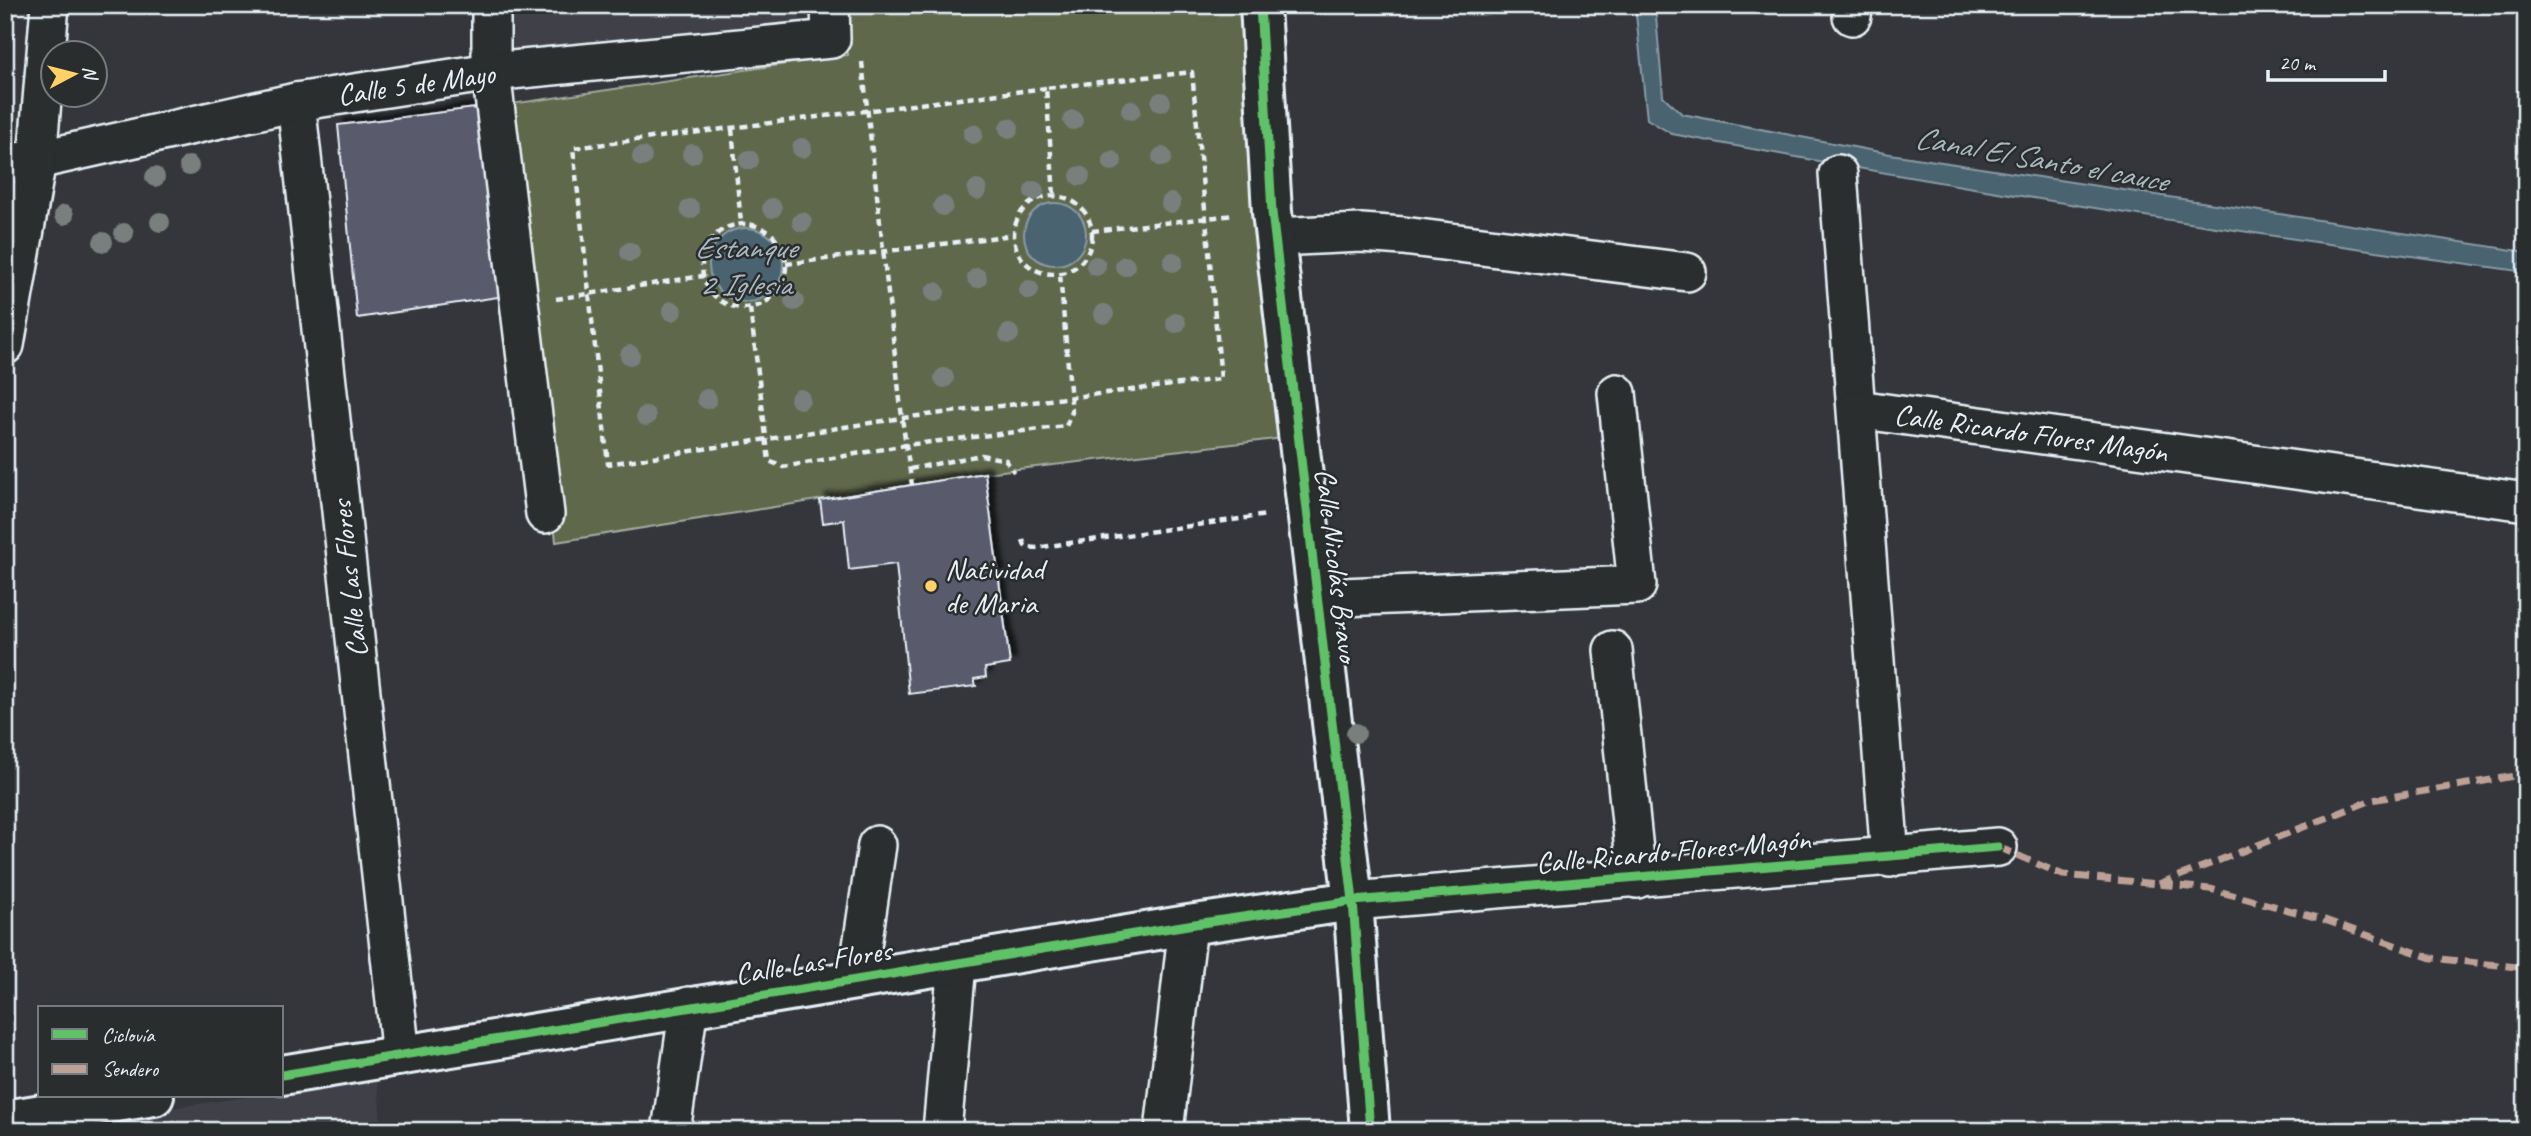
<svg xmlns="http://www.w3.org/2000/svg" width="2531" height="1136" viewBox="0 0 2531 1136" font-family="Caveat,sans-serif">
<defs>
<filter id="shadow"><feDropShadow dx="6" dy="-6" stdDeviation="2" flood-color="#0009"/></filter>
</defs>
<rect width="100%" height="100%" fill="#34363b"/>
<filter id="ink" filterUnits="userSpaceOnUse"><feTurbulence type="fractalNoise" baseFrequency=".0143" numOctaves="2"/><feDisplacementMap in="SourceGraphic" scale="14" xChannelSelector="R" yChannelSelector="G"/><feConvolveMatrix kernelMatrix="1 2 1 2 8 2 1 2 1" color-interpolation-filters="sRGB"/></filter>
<g filter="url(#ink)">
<g fill="#3f414a">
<path d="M511,5H799L801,34L514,66Z"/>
<path d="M377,1077L382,1131H53L54,1125L253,1096H282V1091Z"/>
</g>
<path fill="#60674c" stroke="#a4aca2" stroke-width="2" d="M844,5H1264L1310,435L985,473L556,542L511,104L848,55Z"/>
<g fill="#4a636f" stroke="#899ca6" stroke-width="2">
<path d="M1635,5H1655L1663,96L1682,114L1890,154L2526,252V272C2240,233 1956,188 1672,134L1647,119Z"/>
<circle cx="1055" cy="234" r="31"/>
<circle cx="746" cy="265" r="37"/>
</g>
<g fill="#5a5a6d" stroke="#e8f1f8" stroke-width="2" filter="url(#shadow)">
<path d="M491,106L505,296L357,318L338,125Z"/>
<path d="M985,473L1010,664L985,668L986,677L974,679L976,686L909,694L896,564L849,570L844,520L823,523L820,500Z"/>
</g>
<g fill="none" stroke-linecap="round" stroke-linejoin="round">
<defs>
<g id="street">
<path d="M491,5V72L545,514"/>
<path d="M1852,16L1853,5"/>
<path d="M296,102L401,1056"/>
<path d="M5,163L37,160L296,102L491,72L831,39L830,5"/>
<path d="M1838,174L1890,858"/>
<path d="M1275,237L1361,233L1403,236L1687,272"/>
<path d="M5,345L37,160L50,5"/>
<path d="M1857,409L2526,502"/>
<path d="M1317,598L1637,585L1617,393"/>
<path d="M1613,650L1637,879"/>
<path d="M1353,901L1998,847"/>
<path d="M857,980L877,845"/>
<path d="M671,1131L689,1006"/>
<path d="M942,1131L957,964"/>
<path d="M1164,1131L1188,925"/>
</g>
<g id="secondary">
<path d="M1260,5L1272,212L1353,901L1370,1131"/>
<path d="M282,1075L1188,925L1353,901"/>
<path d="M5,1120L154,1096"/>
</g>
</defs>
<use href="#street" stroke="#e8f1f8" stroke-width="42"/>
<use href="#secondary" stroke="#e8f1f8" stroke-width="44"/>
<g stroke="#e8f1f8" stroke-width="4.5" stroke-dasharray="7 5" stroke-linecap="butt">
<path d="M862,62L902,418L912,485"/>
<path d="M1046,88L573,148L608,464L902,418L1221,379L1192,72L1046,88L1054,195"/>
<path d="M732,129L741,223"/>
<circle cx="1053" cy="235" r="39"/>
<circle cx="744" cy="266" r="42"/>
<path d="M1092,231L1234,215"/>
<path d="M786,264L1013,235"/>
<path d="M556,299L703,276"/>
<path d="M750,308L769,461L783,467L906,445L1066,426L1072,412L1060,274"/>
<path d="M910,469L981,455L1006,460L1014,472"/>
<path d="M1023,540L1025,546L1035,548L1267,515"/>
</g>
<use href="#street" stroke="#2a2d2e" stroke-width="37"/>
<use href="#secondary" stroke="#2a2d2e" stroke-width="38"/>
<g stroke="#bda197" stroke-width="7" stroke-dasharray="14 7" stroke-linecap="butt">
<path d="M1998,847L2063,875L2210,889L2322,919L2431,958L2526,968"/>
<path d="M2159,884L2372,800L2526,774"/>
</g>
<defs>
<g id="cycleway">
<path d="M1260,5L1272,212L1353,901L1370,1131"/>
<path d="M282,1075L1188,925L1353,901L1998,847"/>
</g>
</defs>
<use href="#cycleway" stroke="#2a2d2e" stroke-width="13"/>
<use href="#cycleway" stroke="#61c268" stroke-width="9"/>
</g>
<g fill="#797f7d">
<circle cx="1161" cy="102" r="10"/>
<circle cx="1131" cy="110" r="10"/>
<circle cx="1073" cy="120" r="10"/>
<circle cx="1009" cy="128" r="10"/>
<circle cx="973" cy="134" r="10"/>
<circle cx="802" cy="148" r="10"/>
<circle cx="692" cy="154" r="10"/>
<circle cx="642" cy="157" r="10"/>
<circle cx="1162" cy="157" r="10"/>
<circle cx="749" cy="160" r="10"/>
<circle cx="1112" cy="161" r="10"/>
<circle cx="189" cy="166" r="10"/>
<circle cx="1080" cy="176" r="10"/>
<circle cx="155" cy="177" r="10"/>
<circle cx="977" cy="190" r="10"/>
<circle cx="1034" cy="191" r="10"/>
<circle cx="1171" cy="203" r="10"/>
<circle cx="943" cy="206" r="10"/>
<circle cx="772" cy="208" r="10"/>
<circle cx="690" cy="209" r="10"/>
<circle cx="64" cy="215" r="10"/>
<circle cx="160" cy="222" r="10"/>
<circle cx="802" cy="222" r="10"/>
<circle cx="124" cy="233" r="10"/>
<circle cx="103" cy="242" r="10"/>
<circle cx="630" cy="252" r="10"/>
<circle cx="1173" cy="262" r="10"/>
<circle cx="1096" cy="266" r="10"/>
<circle cx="1125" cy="266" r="10"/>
<circle cx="977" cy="278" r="10"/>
<circle cx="1029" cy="290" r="10"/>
<circle cx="935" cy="292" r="10"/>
<circle cx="794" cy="301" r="10"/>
<circle cx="672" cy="311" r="10"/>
<circle cx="1104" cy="314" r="10"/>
<circle cx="1176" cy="323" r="10"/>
<circle cx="1009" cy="334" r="10"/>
<circle cx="630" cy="355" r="10"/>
<circle cx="944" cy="378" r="10"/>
<circle cx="707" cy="399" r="10"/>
<circle cx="800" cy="399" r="10"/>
<circle cx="646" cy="416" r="10"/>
<circle cx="1356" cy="733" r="10"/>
</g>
</g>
<circle fill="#ffd166" stroke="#2a2d2e" stroke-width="2.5" cx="931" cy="586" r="7"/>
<g text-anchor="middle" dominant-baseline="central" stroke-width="5" stroke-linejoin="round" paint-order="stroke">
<g font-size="30" fill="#e8f1f8" stroke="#2a2d2e">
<text transform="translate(416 84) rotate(-8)">Calle 5 de Mayo</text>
<text transform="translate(2031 433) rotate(8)">Calle Ricardo Flores Magón</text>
<text transform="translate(1337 565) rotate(83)">Calle Nicolás Bravo</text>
<text transform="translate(349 579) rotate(-96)">Calle Las Flores</text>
<text transform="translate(1673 851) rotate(-5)">Calle Ricardo Flores Magón</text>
<text transform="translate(813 962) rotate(-9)">Calle Las Flores</text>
</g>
<g font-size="30" fill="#e8f1f8" stroke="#2a2d2e" text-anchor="start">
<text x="945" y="569">Natividad<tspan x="945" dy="34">de Maria</tspan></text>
</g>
<g font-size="32" font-style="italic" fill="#a9b8c1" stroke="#2a2d2e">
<text transform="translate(2041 159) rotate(10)">Canal El Santo el cauce</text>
<text x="745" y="247">Estanque<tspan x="745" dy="37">2 Iglesia</tspan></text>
</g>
</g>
<rect width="2531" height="1136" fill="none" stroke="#2a2d2e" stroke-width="28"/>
<rect x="14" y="14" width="2503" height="1108" fill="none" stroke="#e8f1f8" stroke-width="2.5" filter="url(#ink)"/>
<rect x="38" y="1006" width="245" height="91" fill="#2a2d2e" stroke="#767b7f" stroke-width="2"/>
<rect x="52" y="1029" width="35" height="10" fill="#61c268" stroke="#767b7f" stroke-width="2"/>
<text x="102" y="1042" font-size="21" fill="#e8f1f8">Ciclovía</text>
<rect x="52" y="1064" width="35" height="10" fill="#bda197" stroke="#767b7f" stroke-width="2"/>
<text x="102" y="1076" font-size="21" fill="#e8f1f8">Sendero</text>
<g transform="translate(74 74) rotate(83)"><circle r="33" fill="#2a2d2e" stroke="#767b7f" stroke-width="2"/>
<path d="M0-5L12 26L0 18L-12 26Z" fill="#ffd166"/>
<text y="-10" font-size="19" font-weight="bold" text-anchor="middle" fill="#e8f1f8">N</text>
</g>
<path d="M2268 70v10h117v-10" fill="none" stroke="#e8f1f8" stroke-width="3.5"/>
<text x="2279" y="70" font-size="21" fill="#e8f1f8" stroke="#2a2d2e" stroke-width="5" paint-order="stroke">20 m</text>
</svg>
